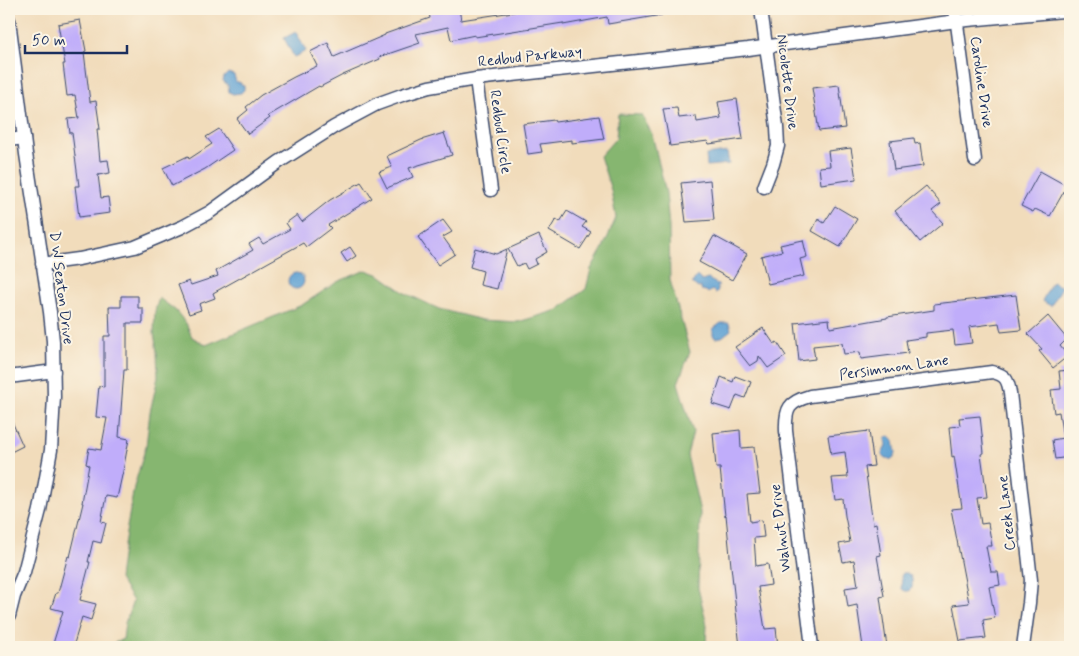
<svg xmlns="http://www.w3.org/2000/svg" width="1079" height="656" viewBox="0 0 1079 656" font-family="Mynerve,sans-serif">
<rect width="100%" height="100%" fill="#fcf5e5"/>
<filter id="ink" filterUnits="userSpaceOnUse"><feTurbulence type="fractalNoise" baseFrequency=".02" numOctaves="2"/><feDisplacementMap in="SourceGraphic" scale="10" xChannelSelector="R" yChannelSelector="G"/><feConvolveMatrix kernelMatrix="1 2 1 2 8 2 1 2 1" color-interpolation-filters="sRGB"/></filter>
<filter id="wash" filterUnits="userSpaceOnUse"><feTurbulence type="fractalNoise" baseFrequency=".0096" numOctaves="4" result="noise"/><feDisplacementMap in="SourceGraphic" scale="20" xChannelSelector="R" yChannelSelector="G"/><feGaussianBlur stdDeviation="1.12" result="paint"/><feColorMatrix in="noise" values="0 0 0 0 0 0 0 0 0 0 0 0 0 0 0 0 0 1.4 0 .05"/><feComposite in="paint" operator="in"/></filter>
<g filter="url(#wash)">
<rect width="100%" height="100%" fill="#f1dcbb"/>
<path fill="#86b66f" stroke="#507266" d="M618,114L642,115L652,134L666,193L669,227L670,280L690,352L678,383L693,432L687,455L700,512L698,588L707,625L706,644L707,647H105L123,639L125,623L133,601L119,579L122,556L134,487L146,446L150,412L158,377L157,352L154,333L155,311L159,298L175,310L186,323L192,337L206,345L302,305L337,282L366,270L380,275L405,293L439,309L482,320L518,322L558,310L586,289L591,269L603,248L616,218L611,190L600,156L616,138Z"/>
<g fill="#5ea1d3" stroke="#3c6898">
<path d="M296,32L306,51L294,57L284,38Z"/>
<path d="M228,73L234,75L236,82H239L244,86V90L241,93L233,94L229,92L228,85L223,81L224,77Z"/>
<path d="M727,152L729,164L707,166L706,155Z"/>
<circle cx="296" cy="281" r="8"/>
<path d="M697,276L702,281L708,279L719,285L717,287L718,289L717,292L715,293L712,290L708,293L706,291L701,290V287L698,288L692,283Z"/>
<path d="M1052,282L1062,287L1051,306L1042,301Z"/>
<path d="M721,323H729L731,330L722,337L715,338L713,335V329Z"/>
<path d="M890,436C895,440 894,441 895,447C895,449 896,450 896,451C896,460 886,463 882,454L886,446L885,439L887,437Z"/>
<path d="M903,573H907C913,576 913,582 912,588L909,591H905L902,589L901,576Z"/>
</g>
<g id="blocks">
<g fill="#c0adfa">
<path d="M449,9H459L461,20L519,11L518,9H661L662,15L608,24L607,17L563,25V23L475,37V35L451,40L448,27L416,34L420,43L379,57L380,59L343,75L320,87L319,86L268,116L270,118L248,134L237,119L248,110L246,107L261,95L294,77L317,66L310,52L328,43L334,57L385,35V34L430,18L429,13Z"/>
<path d="M80,20L86,51L84,52L90,102L96,101L100,129H97L100,161L108,160L110,173L98,175L101,198L108,197L110,213L79,217L75,186H79L72,133H70L68,119L79,118L75,95L67,96L63,64H65L58,24Z"/>
<path d="M839,85L845,128L819,131L812,88Z"/>
<path d="M737,99L743,139L709,144L708,141L670,146L663,109L677,108L679,118L696,116L697,122L721,118L718,102Z"/>
<path d="M599,116L604,139L572,143V140L540,144L542,152L528,154L523,124L554,120L555,122Z"/>
<path d="M219,129L233,150L205,169L172,186L163,168L188,156L189,159L212,144L206,137Z"/>
<path d="M444,133L452,155L409,168L413,177L387,188L379,172L392,167L387,156L421,140Z"/>
<path d="M914,138L915,144L920,143L923,166L894,170L890,141Z"/>
<path d="M851,148L856,179L821,184L819,167L830,166L828,151Z"/>
<path d="M1040,171L1067,186L1050,216L1035,209L1033,212L1021,206Z"/>
<path d="M710,180L714,220L686,222L681,183Z"/>
<path d="M361,182L372,198L328,225L331,228L306,247L303,243L213,293L215,298L199,304L201,310L189,314L178,285L189,281L191,285L218,276L216,271L253,250L249,244L259,238L263,244L290,229L286,223L297,215L302,222L330,200Z"/>
<path d="M926,186L941,204L932,211L943,223L920,242L895,211Z"/>
<path d="M835,206L857,219L840,247L812,231L818,219L824,223Z"/>
<path d="M567,211L586,222L582,227L591,232L580,249L549,231L556,219L560,222Z"/>
<path d="M443,220L452,232L443,237L455,254L438,265L418,237Z"/>
<path d="M539,235L547,252L535,259L537,264L527,269L524,263L517,266L508,249Z"/>
<path d="M714,236L747,254L732,280L699,262Z"/>
<path d="M803,240L807,257L800,259L804,276L768,284L761,256L782,251L780,245Z"/>
<path d="M350,247L356,256L347,262L341,253Z"/>
<path d="M475,248L496,254L507,249L497,289L480,285L483,271L470,267Z"/>
<path d="M1016,295L1021,330L1001,332L999,323L969,327L972,343L955,345L953,330L926,333V337L906,340L908,353L861,359L860,352L844,354L842,343L813,346L815,359L799,361L795,323L829,319L830,328L887,318V317L934,310V304Z"/>
<path d="M121,296H138V308H143V323H127V370H124L119,437L129,439L123,471L117,498L106,496L101,522L106,523L101,543L93,541L88,562H90L80,600L96,604L91,620L82,617L73,647H52L63,611L51,608L56,593H58L68,556L70,557L83,503H82L89,465L86,464L89,448L101,450L107,418L96,417L99,386L104,387V336H110L109,307H121Z"/>
<path d="M1048,316L1067,339L1060,346L1068,356L1053,368L1039,351L1042,349L1028,334Z"/>
<path d="M763,328L774,344L777,342L786,356L768,368L759,356L758,361L750,366L735,347Z"/>
<path d="M1070,370V457L1055,459L1052,440L1063,438L1059,412L1054,413L1051,390L1061,389L1059,371Z"/>
<path d="M735,376L751,382L745,398L737,395L731,410L712,404L721,377L733,382Z"/>
<path d="M9,415L23,446L9,453Z"/>
<path d="M980,416L984,453L981,454L987,497L977,498L981,524L988,523L992,546H986L991,572H998L1000,585L989,587L995,618L983,620L986,638L960,641L953,605L969,603L951,509L962,508L954,456L952,457L949,427L960,426L959,418Z"/>
<path d="M740,430L741,448L754,447L760,493L747,494L750,522L762,520L764,537L754,538L756,566L768,564L771,585L758,587L765,629L776,628L778,647H740L731,566L726,515L725,516L720,468H716L713,433Z"/>
<path d="M869,431L874,466L865,467L873,524L876,523L881,555L877,556L884,596L880,597L887,647H863L857,605L848,607L845,588L858,586L854,560L843,562L839,544L850,542L845,516L843,499L835,500L832,478L848,477L845,452L831,454L828,436Z"/>
</g>
</g>
</g>
<g filter="url(#ink)">
<use href="#blocks" fill-opacity="0" stroke="#3b496c" stroke-width="1"/>
<g fill="none" stroke-linecap="round" stroke-linejoin="round">
<defs>
<g id="minor">
<path d="M761,9L777,127L778,146L773,164L764,187"/>
<path d="M955,9L975,160"/>
<path d="M9,20L26,154L50,312L53,341L54,397L51,450L40,510L24,572L14,596L9,616"/>
<path d="M476,79L491,190"/>
<path d="M9,140L24,138"/>
<path d="M42,264L79,259L135,247L182,227L210,212L279,162L334,127L377,104L402,95L429,87L476,79L748,49L957,21L1063,11"/>
<path d="M9,377L54,371"/>
<path d="M812,647L786,431C785,408 789,402 810,396L992,372C1006,375 1008,380 1010,393L1031,580L1029,603L1023,647"/>
</g>
</defs>
<use href="#minor" stroke="#3b496c" stroke-width="15"/>
<use href="#minor" stroke="#fff" stroke-width="12"/>
</g>
</g>
<g text-anchor="middle" dominant-baseline="central" stroke-width="4" stroke-linejoin="round" paint-order="stroke">
<g font-size="15" fill="#1b2f5e" stroke="#fcf5e5">
<text transform="translate(530 57) rotate(-6)">Redbud Parkway</text>
<text transform="translate(787 82) rotate(83)">Nicolette Drive</text>
<text transform="translate(981 82) rotate(82)">Caroline Drive</text>
<text transform="translate(500 132) rotate(82)">Redbud Circle</text>
<text transform="translate(61 288) rotate(83)">D W Seaton Drive</text>
<text transform="translate(894 368) rotate(-8)">Persimmon Lane</text>
<text transform="translate(1007 513) rotate(-96)">Creek Lane</text>
<text transform="translate(781 528) rotate(-97)">Walnut Drive</text>
</g>
</g>
<rect width="1079" height="656" fill="none" stroke="#fcf5e5" stroke-width="30"/>
<path d="M25 45v8h102v-8" fill="none" stroke="#1b2f5e" stroke-width="2.5"/>
<text x="32" y="45" font-size="15" fill="#1b2f5e" stroke="#fcf5e5" stroke-width="4" paint-order="stroke">50 m</text>
</svg>
